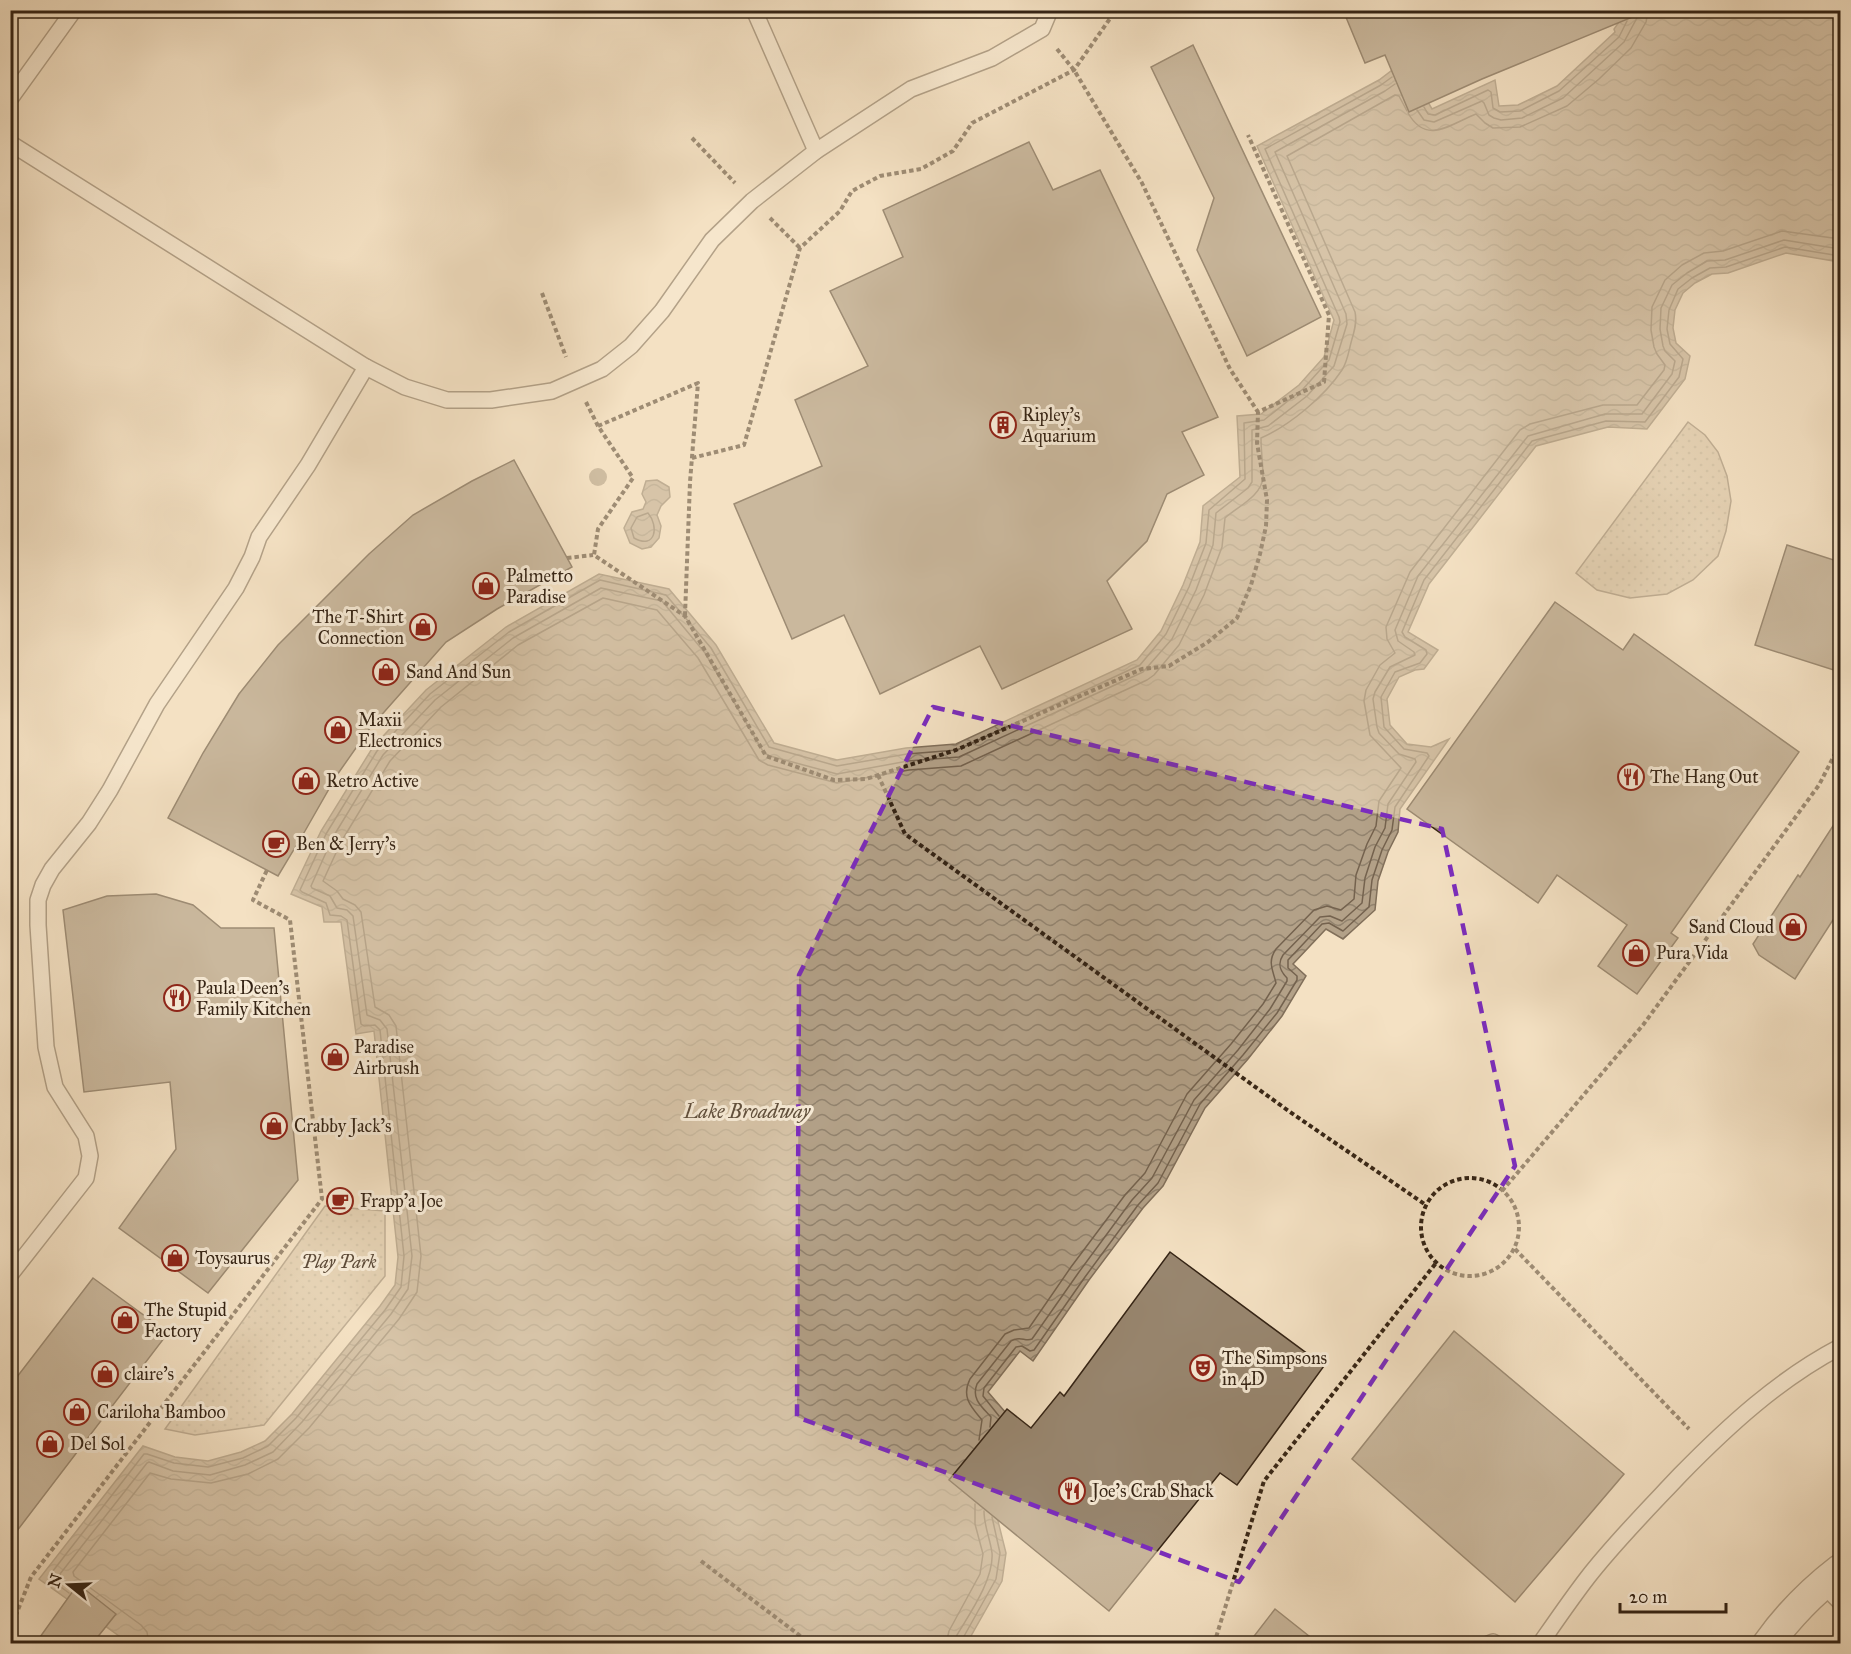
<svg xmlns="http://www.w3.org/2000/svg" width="1851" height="1654" viewBox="0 0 1851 1654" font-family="'IM FELL Great Primer',serif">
<defs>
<pattern id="green-dots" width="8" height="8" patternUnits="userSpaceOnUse" patternTransform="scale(1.5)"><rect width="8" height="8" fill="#d4c1a5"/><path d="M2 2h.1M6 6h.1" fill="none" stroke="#b7a68d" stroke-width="1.8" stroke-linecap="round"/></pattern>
<pattern id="water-waves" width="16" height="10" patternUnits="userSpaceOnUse" patternTransform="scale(1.5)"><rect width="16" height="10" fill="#b3a188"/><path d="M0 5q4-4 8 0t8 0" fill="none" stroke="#92836e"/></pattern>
</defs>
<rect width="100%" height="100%" fill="#f4e1c3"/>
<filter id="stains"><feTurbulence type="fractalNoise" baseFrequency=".00333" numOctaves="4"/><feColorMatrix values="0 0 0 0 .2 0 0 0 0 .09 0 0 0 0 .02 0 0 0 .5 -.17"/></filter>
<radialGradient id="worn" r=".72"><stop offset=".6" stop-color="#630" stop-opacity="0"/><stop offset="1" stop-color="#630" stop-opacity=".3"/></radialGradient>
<g fill="url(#green-dots)" stroke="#84725d" stroke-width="1.5">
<path d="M1688,422L1705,435L1718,452L1727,476L1731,501L1726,531L1718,556L1693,580L1667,594L1630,598L1597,590L1576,573Z"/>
<path d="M325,1206L385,1211V1276L264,1425L195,1435L165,1429Z"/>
</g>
<g fill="url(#water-waves)" stroke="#816f5a" stroke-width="1.5">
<path d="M1686,10L1840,11V262L1786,253L1728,273L1712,274L1695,283L1683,293L1675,310L1673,328L1676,343L1690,356L1685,379L1647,429L1608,427L1536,446L1429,584L1408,632L1438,650L1424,669L1415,670L1399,677L1387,699L1390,725L1407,744L1431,747L1449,739L1400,809L1398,832L1388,852L1378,881L1375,910L1343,939L1326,929L1293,964L1306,976L1282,1016L1248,1059L1205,1108L1163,1186L1143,1208L1089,1280L1033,1361L1020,1351L988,1392L1006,1413L999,1463L998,1521L1006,1553L1002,1581L967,1643H129L39,1579L143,1446L175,1457L208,1461L241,1452L265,1441L292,1414L380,1306L395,1285L398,1257L374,1031L356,1034L341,922H324L322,907L291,894L321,831L373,747L426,690L506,627L599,574L669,589L716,645L774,743L837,760L906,748L956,744L1137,660L1161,631L1183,585L1200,542L1203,506L1240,477L1237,416L1261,414L1299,385L1324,357L1334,320L1257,146L1379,80L1404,61L1432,109L1495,80L1499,106L1518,105L1557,86L1615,32L1614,29L1626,12L1682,13Z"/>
<path d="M657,480L669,487L670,497L661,506L657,515L661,526L659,538L651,547L642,549L630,543L624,528L632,512L643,509L646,502L642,494L646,481Z"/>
</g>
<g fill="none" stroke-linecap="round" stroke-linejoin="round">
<g stroke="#74624e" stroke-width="1.5">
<path d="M1424,107L1428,114L1435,115L1488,90L1491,92L1493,108L1500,112L1520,111L1559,91L1619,37L1627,21"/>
<path d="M1417,110L1424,120L1434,122L1482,101L1484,103L1489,115L1494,118L1501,120L1522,118L1563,98L1624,42L1638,16"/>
<path d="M1408,113C1427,146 1450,124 1476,114L1485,123L1493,128L1520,127L1567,106L1599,79L1631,48L1646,22L1648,12"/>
<path d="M648,513C659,526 656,550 634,538L631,528L637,517Z"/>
<path d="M999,1416L983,1396L984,1388L1016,1347L1022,1346L1030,1351L1034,1350L1085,1277L1138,1205L1158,1183L1200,1104L1243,1055L1277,1013L1297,980V976L1288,968V960L1322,924L1329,923L1343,931L1369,907L1372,880L1382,850L1392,830L1395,807L1429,756L1427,753L1404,749L1384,727L1381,697L1395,672L1420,663L1427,654L1426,650L1405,637L1402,632L1424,580L1532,441L1606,421L1645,422L1679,377L1683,359L1670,344L1667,329L1669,310L1678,289L1692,278L1710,268L1726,267L1785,247L1840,256"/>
<path d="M990,1427L991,1417C982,1407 971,1399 977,1384L1011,1341C1020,1335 1025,1342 1032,1339L1079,1272L1132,1200L1152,1178L1194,1100L1238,1050L1270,1009L1287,981V978C1280,971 1277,964 1283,955L1320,917L1330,916L1342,921L1362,903L1365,878L1375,847L1385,828L1388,804L1416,762L1415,759L1399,754L1379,733L1377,727L1373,699L1375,692L1390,667L1415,655L1414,652L1398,641L1395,630L1418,576L1528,436L1605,414H1642L1672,374L1675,361L1665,351L1663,346L1660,329L1661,308L1672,285L1687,273L1707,261L1725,260L1784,240L1840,249"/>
<path d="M979,1440L982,1420C971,1407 961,1397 970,1379L1005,1334L1014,1330L1029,1328L1071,1267L1125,1195L1145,1173L1187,1094L1231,1044L1263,1004L1276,983C1273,970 1267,962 1276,949L1314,910L1327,906L1341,910L1354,899L1356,875L1367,844L1376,826L1379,801L1401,768L1370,735L1364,701L1366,690L1380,665L1395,653L1387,639L1386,627L1410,572L1520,430L1530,424L1603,405H1637L1664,370L1665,365L1657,354L1654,347L1651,330L1652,307L1665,280L1682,265L1704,253L1723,251L1782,231L1840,239"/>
<path d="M74,1587L61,1578L60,1574L147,1463L149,1462L173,1471L210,1475L245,1465L273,1452L302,1422L391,1314L408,1289L412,1256L387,1029L380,1020L367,1015L353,916L347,910L337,908L330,896L312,888L311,886L333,837L383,755L435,700L513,638L601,588L662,601L705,653L764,753L770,756L837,774L908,761L959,757L1143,672L1172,639L1196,590L1213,545L1216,513L1248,488L1252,482V430L1268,426L1307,396L1334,366L1347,324L1346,314L1275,152L1385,91L1395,84"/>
<path d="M69,1593L50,1579L49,1576L144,1454H147L174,1463L208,1467L243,1458L268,1446L296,1418L385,1310L401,1287L404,1256L380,1030L375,1025L364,1026L361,1024L347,920L341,916L330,915L326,903L302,892L300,890L326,834L377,751L430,694L509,632L600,580L666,595L711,648L769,747L837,766L907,754L957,750L1140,665L1166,634L1189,587L1206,543L1209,510L1245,479L1244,423L1264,420L1303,389L1329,360L1340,322L1339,317L1265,149L1381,85L1392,77"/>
<path d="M149,1644L147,1632L141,1625L74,1576L73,1572L150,1473L171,1479L211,1483L248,1474L278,1459L309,1428L399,1319L417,1292L421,1256L396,1026L389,1015L375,1007L361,912L355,905L343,899L337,891L323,881L341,842L390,761L441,707L518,645L603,598L657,610L698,658L759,760L768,765L837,783L909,770L961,766L1147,680L1154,675L1179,645L1204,595L1222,547L1225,518C1237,507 1262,496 1263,477C1263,464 1261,451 1261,438C1289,426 1325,396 1342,370C1348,361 1349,349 1352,339C1355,329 1357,321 1355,312L1287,156L1395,95L1399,96L1407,111"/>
<path d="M946,1644L949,1631L980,1574L983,1554L975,1524V1504"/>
<path d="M955,1644L957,1635C970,1613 994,1579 992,1553C990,1538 984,1526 984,1511"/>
<path d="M963,1644V1638L996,1579L1000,1553L992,1517"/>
</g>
</g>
<g fill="#98866f" stroke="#352415" stroke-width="1.5">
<path d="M1343,10H1646L1647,11L1482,79L1409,112L1385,55L1365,63Z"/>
<path d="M1193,45L1321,317L1247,356L1197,250L1214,198L1151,67Z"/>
<path d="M1029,142L1053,190L1100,170L1218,417L1182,432L1204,475L1167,494L1147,541L1107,581L1132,629L1002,689L980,646L880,694L844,615L792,639L734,504L822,466L795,400L868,366L830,291L903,257L883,210Z"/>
<path d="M514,460L572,567L497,609L446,642L370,728L337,775L305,831L278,876L168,818L203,753L239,694L278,645L369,554L413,515L472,481Z"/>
<path d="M1787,545L1840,562V672L1755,645Z"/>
<path d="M1555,602L1623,650L1634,634L1799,752L1671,933L1678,938L1637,994L1598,966L1627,925L1557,875L1538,903L1407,809Z"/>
<path d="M1840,815V909L1795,979L1759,955L1753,944L1798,875L1800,877Z"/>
<path d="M156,894L193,905L221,928H274L298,1180L208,1293L119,1228L176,1149L170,1082L84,1092L63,910L107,896Z"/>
<path d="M1170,1252L1324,1366L1237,1485L1220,1473L1109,1611L949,1480L1007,1409L1031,1428L1060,1392L1064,1396Z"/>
<path d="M93,1278L168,1333L10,1540V1386Z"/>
<path d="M1454,1331L1624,1474L1515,1602L1352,1459Z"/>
<path d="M78,1584L116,1614L92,1644H35Z"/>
<path d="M1275,1609L1319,1644H1248Z"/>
</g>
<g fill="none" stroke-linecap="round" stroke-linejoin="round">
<defs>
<g id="lane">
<path d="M754,10L816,151"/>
<path d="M10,99L74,10"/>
<path d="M10,143L366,367L405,387L447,400H491L552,391L602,369L631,346L662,311L712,240L752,201L816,151L911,89L992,58L1042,29L1050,10"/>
<path d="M10,1275L86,1178L90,1156L86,1136L55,1087L46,1047L38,925V900L43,885L52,869L89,823L110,790L157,704L236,588L252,557L259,537L308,465L366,367"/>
<path d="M1822,1584L1840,1602"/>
<path d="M1488,1644L1493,1642L1496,1644"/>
<path d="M1540,1644C1556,1621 1571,1599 1588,1577C1616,1541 1649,1508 1680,1475C1728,1426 1779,1379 1840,1347"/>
</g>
<path id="street" d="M1768,1644C1788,1616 1814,1590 1840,1570"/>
</defs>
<use href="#lane" stroke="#655340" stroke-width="18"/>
<use href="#street" stroke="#655340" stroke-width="33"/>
<g stroke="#352415" stroke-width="4" stroke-dasharray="4.5 3" stroke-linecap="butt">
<path d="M1057,49L1074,70L1142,183L1230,369L1258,412"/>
<path d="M692,138L735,183"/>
<path d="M770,218L800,248"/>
<path d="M542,293L566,357"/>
<path d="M586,402L598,426L633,478L598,529L594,555L685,616L766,756L834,780L866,779L956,750L1142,669L1169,666L1208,642L1237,618L1251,585L1260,554L1266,526L1267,500L1257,443L1258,412L1324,382L1329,315L1248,135"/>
<path d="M598,426L698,383L690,482L685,615"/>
<path d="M692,458L744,445L800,248L840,211L852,191L880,176L921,169L953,151L972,123L1074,70L1116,10"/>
<path d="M567,558L593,555"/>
<path d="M878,775L905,834L1290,1112L1426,1205"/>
<circle cx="1470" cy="1227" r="49"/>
<path d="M1502,1191L1643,1025L1819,785L1840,744"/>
<path d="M1515,1249L1689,1429"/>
<path d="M701,1561L811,1644"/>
<path d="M10,1630L31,1577L322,1199L290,920L253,900L267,870"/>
<path d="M1214,1644L1264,1481L1436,1263"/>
</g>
<use href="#lane" stroke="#f8ecd8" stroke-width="15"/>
<use href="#street" stroke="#f8ecd8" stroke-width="30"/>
</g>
<circle fill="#a18e77" cx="598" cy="477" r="9"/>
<path d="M0 0H1851V1654H0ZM933,707L1442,829L1515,1166L1239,1582L797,1417L799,975Z" fill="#f4e1c3" fill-opacity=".55" fill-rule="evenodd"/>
<path fill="none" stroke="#7b2cbf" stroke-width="4.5" stroke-dasharray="12 8" stroke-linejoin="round" d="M933,707L1442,829L1515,1166L1239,1582L797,1417L799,975Z"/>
<defs>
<symbol id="building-ring" viewBox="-11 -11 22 22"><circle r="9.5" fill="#f8ecd8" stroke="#8f2418" stroke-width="1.5"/><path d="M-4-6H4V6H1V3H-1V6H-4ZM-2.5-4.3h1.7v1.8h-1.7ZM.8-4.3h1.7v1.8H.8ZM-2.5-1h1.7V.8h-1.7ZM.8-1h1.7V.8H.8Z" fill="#8f2418"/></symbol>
<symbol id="shop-ring" viewBox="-11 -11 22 22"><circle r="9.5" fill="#f8ecd8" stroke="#8f2418" stroke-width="1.5"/><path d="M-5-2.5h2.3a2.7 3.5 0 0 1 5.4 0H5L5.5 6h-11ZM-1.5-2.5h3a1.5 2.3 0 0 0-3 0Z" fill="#8f2418"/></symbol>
<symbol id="restaurant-ring" viewBox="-11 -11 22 22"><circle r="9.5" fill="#f8ecd8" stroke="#8f2418" stroke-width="1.5"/><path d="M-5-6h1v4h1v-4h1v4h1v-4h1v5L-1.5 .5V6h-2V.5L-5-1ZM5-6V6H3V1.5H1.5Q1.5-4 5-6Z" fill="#8f2418"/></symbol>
<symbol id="cafe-ring" viewBox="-11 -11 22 22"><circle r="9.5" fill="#f8ecd8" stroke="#8f2418" stroke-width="1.5"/><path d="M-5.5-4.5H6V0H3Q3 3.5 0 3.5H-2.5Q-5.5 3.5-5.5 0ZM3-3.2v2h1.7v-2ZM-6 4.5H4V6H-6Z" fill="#8f2418"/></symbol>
<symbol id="theatre-ring" viewBox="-11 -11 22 22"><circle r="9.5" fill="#f8ecd8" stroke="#8f2418" stroke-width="1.5"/><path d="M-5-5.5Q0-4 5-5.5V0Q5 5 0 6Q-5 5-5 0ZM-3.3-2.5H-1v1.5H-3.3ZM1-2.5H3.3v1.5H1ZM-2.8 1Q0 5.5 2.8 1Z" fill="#8f2418"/></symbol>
</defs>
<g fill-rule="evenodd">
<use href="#building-ring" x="988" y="410" width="30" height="30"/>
<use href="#shop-ring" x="471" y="571" width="30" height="30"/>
<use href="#shop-ring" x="408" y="612" width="30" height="30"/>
<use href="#shop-ring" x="371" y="657" width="30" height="30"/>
<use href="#shop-ring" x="323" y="715" width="30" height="30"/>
<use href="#restaurant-ring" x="1616" y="762" width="30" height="30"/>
<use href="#shop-ring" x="291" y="766" width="30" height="30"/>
<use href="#cafe-ring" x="261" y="829" width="30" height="30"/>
<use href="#shop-ring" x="1778" y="912" width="30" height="30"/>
<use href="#shop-ring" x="1621" y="938" width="30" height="30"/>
<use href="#restaurant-ring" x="162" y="983" width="30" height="30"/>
<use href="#shop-ring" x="320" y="1042" width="30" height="30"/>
<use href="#shop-ring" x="259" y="1111" width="30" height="30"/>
<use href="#cafe-ring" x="325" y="1186" width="30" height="30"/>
<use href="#shop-ring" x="160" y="1243" width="30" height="30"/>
<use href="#shop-ring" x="110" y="1305" width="30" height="30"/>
<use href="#theatre-ring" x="1188" y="1353" width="30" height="30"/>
<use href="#shop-ring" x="90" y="1359" width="30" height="30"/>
<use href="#shop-ring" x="62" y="1397" width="30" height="30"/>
<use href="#shop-ring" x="35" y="1429" width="30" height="30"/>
<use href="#restaurant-ring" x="1057" y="1476" width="30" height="30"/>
</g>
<g text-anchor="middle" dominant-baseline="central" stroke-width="6" stroke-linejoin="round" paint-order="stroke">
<g font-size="18" fill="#352415" stroke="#f8ecd8" text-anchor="start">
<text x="1022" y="415">Ripley's<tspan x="1022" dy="21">Aquarium</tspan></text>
<text x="506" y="576">Palmetto<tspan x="506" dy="21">Paradise</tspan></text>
<text x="404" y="617" text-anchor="end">The T-Shirt<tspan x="404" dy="21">Connection</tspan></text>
<text x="406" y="672">Sand And Sun</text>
<text x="358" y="720">Maxii<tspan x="358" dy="21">Electronics</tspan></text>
<text x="1650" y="777">The Hang Out</text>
<text x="326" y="781">Retro Active</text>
<text x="296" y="844">Ben &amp; Jerry's</text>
<text x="1774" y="927" text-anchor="end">Sand Cloud</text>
<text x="1656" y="953">Pura Vida</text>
<text x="196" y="988">Paula Deen's<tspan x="196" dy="21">Family Kitchen</tspan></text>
<text x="354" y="1047">Paradise<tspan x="354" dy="21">Airbrush</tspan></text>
<text x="294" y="1126">Crabby Jack's</text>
<text x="360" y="1201">Frapp'a Joe</text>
<text x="195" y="1258">Toysaurus</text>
<text x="144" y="1310">The Stupid<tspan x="144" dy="21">Factory</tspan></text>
<text x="1222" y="1358">The Simpsons<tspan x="1222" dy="21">in 4D</tspan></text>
<text x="124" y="1374">claire's</text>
<text x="97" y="1412">Cariloha Bamboo</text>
<text x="70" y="1444">Del Sol</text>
<text x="1092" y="1491">Joe's Crab Shack</text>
</g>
<g font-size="18" font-style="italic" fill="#5d4b39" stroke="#f8ecd8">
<text x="339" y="1262">Play Park</text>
</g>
<g font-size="20" font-style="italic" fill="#61503d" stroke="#f8ecd8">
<text x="747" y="1111">Lake Broadway</text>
</g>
</g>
<rect width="1851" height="1654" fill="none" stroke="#f4e1c3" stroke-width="36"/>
<rect x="12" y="12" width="1827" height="1630" fill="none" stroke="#352415" stroke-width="3"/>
<rect x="18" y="18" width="1815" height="1618" fill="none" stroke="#352415" stroke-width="1.5"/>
<g transform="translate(69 1585) rotate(288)" stroke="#f8ecd8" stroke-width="4.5" paint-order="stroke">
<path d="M0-4.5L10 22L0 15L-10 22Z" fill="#352415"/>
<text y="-9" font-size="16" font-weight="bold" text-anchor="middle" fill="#352415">N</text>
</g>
<path d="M1620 1603v9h106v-9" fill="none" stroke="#352415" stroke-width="3"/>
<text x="1629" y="1603" font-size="18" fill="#352415" stroke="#f8ecd8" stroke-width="4.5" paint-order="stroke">20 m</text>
<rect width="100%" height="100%" filter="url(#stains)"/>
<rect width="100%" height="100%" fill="url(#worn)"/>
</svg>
